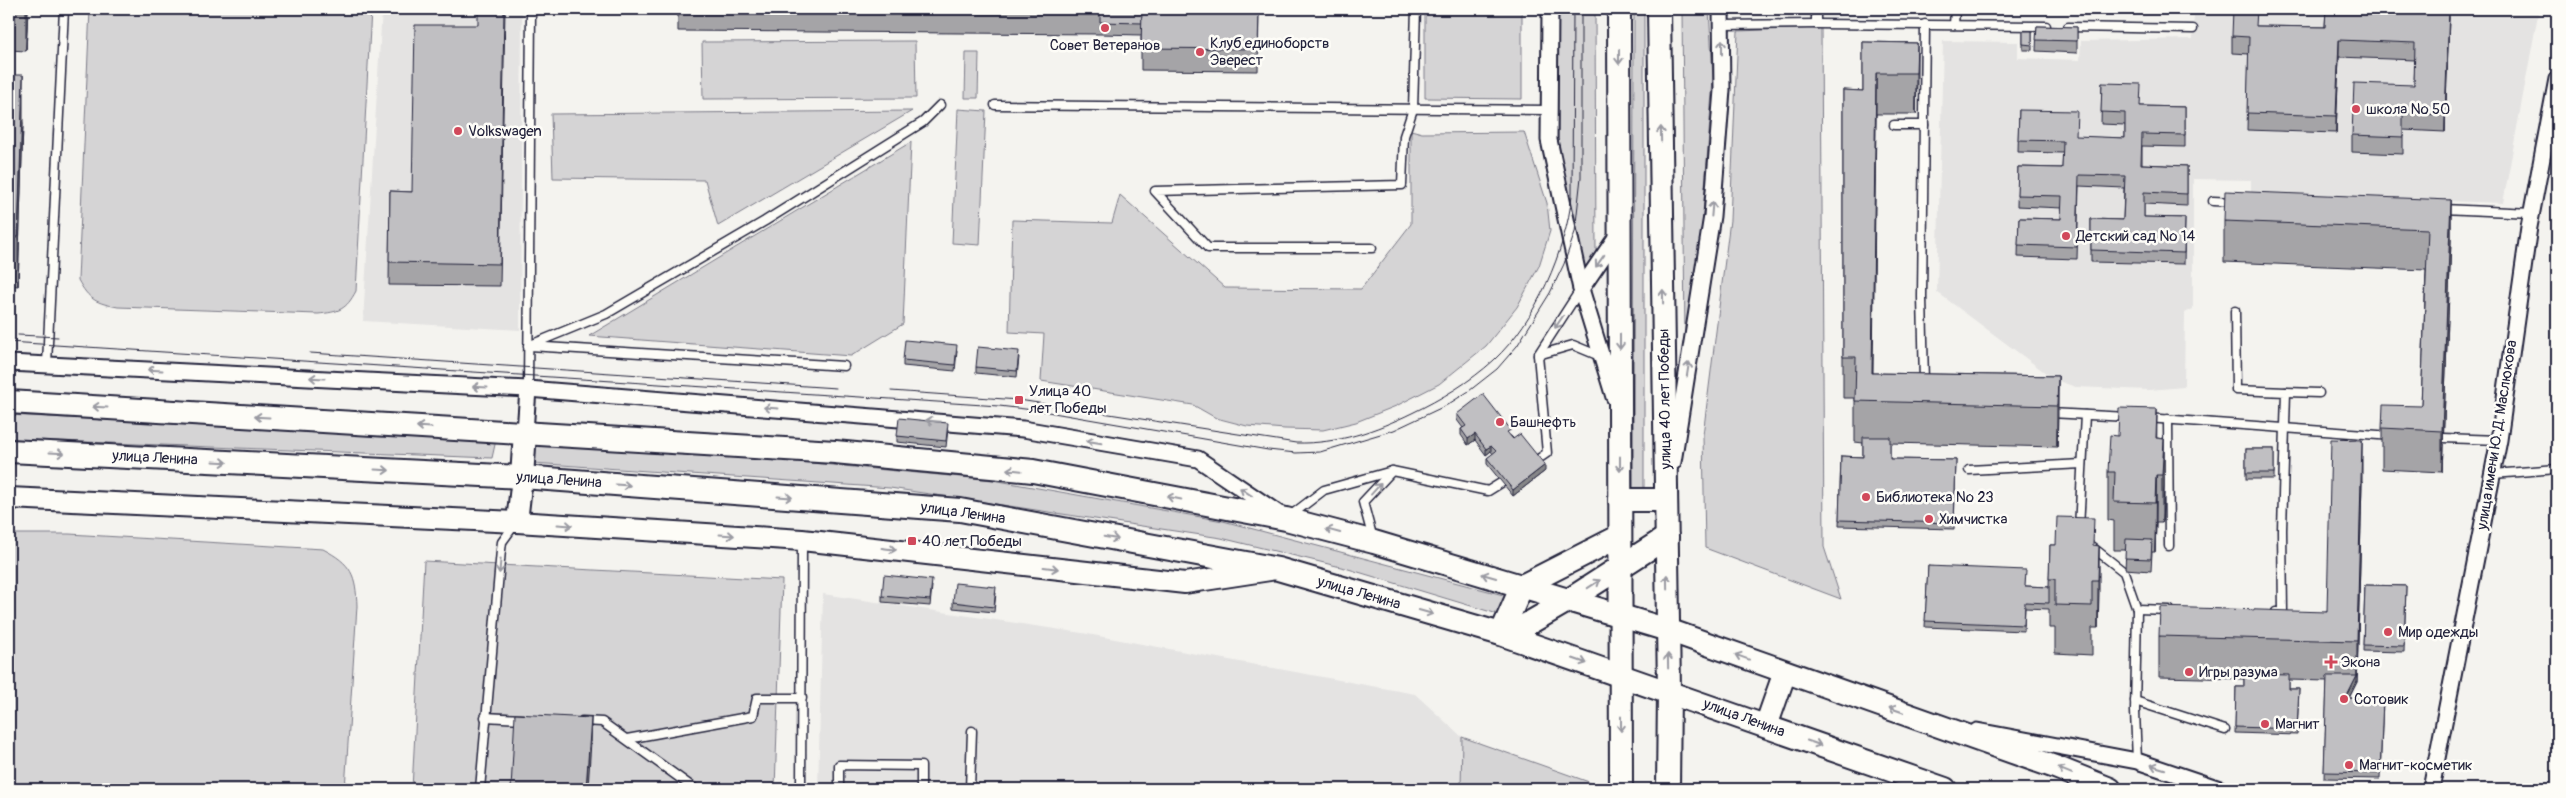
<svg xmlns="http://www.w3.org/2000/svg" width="2566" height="798" viewBox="0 0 2566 798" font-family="Pangolin,sans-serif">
<rect width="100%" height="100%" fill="#f4f3ef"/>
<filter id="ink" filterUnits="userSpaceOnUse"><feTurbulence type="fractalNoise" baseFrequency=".02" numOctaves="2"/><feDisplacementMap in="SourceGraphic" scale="10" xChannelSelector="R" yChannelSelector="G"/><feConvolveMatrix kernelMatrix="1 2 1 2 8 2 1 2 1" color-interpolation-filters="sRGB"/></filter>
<g filter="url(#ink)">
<g fill="#e4e3e2">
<path d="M382,9H522L520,330L363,321Z"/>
<path d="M2084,9H2539L2503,203L2251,194V180L2193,179V309L2185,313L2184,387L2149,390L2076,387L2055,380L1937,292L1943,41L2018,42V58L2080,60L2081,41L2193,39L2194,14L2084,13Z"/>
<path d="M823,594L1082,633L1415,694L1462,737L1461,789H818Z"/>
</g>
<g fill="#d5d4d5" stroke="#7c7b88">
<path d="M90,9H371L356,291C346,310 339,312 318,314L118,307C96,303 89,300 78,280Z"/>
<path d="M1425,9H1522V99L1425,98Z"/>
<path d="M1558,9H1595L1596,258L1585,272L1558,142Z"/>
<path d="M1634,9H1644V493L1633,492Z"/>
<path d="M1682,9H1709L1713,79L1702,227L1685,342Z"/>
<path d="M1737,9H1821V15L1738,13Z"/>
<path d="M1821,28L1824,547L1841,599L1705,548L1703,435L1730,220L1738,31Z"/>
<path d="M915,41L916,98L703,99L702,42Z"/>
<path d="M966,53H979L978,98H965Z"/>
<path d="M958,109L986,111L980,245L952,243Z"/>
<path d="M912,111L718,226L705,180L553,178L551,114Z"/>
<path d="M1411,130L1422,133L1524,132L1547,203L1550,231L1539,266L1517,307L1486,346L1439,384L1396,406L1356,422L1323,430L1285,429L1247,426L1216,418L1193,405L1041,381L1044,334L1009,332L1012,220L1112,223L1120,195L1225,288L1361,289L1411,224Z"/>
<path d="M911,142L903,324L851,356L589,336Z"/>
<path d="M9,415L496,440L492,458L9,439Z"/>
<path d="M534,445L757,458L993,480L1223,521L1507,596L1501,615L1345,568L1221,538L890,488L533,463Z"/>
<path d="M9,534H69L323,549C352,564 356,575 357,606L345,789H9Z"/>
<path d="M424,561L782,580L775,789H412Z"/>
<path d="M1462,737L1589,782V789H1461Z"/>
</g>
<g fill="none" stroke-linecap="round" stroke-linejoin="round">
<defs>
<g id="lane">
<path d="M1816,9V24"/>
<path d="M1722,25L1816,24L2046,26"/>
<path d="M1954,25L1955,9"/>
<path d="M2068,27L2193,29"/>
<path d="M995,105L1549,110"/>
<path d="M1894,125H1924"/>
<path d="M2213,201L2234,202"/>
<path d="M2443,209L2532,213"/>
<path d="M1372,248H1208L1155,191L1402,185L1404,136L1413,109L1416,9"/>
<path d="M2235,311L2236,390L2286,392L2282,530L2283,613L2276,612"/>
<path d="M528,346L606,314L765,221L923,122L940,105"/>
<path d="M530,346L844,366"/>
<path d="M1538,355L1573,345L1602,357"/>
<path d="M47,364L64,9"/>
<path d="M1924,382L1922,297L1925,24"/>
<path d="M528,389L531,9"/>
<path d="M2286,392L2319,393"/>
<path d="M2050,413L2128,417"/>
<path d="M2147,418L2392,436"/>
<path d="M2168,419L2169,546"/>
<path d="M2443,438L2499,440"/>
<path d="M1531,464L1547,453L1538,355L1580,290"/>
<path d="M1969,470L2082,464"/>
<path d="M2493,474L2557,469"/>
<path d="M1290,516L1324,490L1392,471L1488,491L1509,478"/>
<path d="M2079,528L2085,415"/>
<path d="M1373,539L1363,502L1392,471"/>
<path d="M2091,546L2124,572L2137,609L2135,711L2137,761"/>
<path d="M2137,609L2170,610"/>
<path d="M2135,701L2225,730"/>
<path d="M485,717L523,719"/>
<path d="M582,721L602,722L695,789"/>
<path d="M627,739L753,716L757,698H802"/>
<path d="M480,789L501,550L502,542L515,524"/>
<path d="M801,789L802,541"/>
<path d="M839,789V765L921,766V789"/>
<path d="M970,789L972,731"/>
</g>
<g id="street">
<path d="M1550,9L1549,140L1581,289L1614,397"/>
<path d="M1581,289L1619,233"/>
<path d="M9,363L528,389L1023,429L1198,459L1279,514"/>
<path d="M525,432L528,389"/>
<path d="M1673,462L1712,216L1722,90L1721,9"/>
<path d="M1977,731L2137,761L2220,789"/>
<path d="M2431,789L2499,440L2529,227L2557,79"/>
</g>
<g id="secondary">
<path d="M9,498L517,522L802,540L1185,583L1270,570"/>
<path d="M517,522L522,477"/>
</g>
<g id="primary">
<path d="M1619,9L1621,789"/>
<path d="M1659,9L1669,691L1668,789"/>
<path d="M9,402L835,452L1033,471L1286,519L1374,542L1668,630L2055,767L2110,789"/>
<path d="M9,451L522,477L960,510L1278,569L1501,634L1945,789"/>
<path d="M522,477L525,432"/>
<path d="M1620,500H1666"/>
<path d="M1501,634L1522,586L1620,536"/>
<path d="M1507,636L1569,600L1667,537"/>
<path d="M1766,726L1785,672"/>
</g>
</defs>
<use href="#lane" stroke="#22223b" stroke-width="11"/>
<use href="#street" stroke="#22223b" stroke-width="19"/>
<use href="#secondary" stroke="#22223b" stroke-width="24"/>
<use href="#primary" stroke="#22223b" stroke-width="26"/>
<use href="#lane" stroke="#fdfcf7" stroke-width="8"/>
<use href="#street" stroke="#fdfcf7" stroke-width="15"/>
<use href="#secondary" stroke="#fdfcf7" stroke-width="20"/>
<use href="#primary" stroke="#fdfcf7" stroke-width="22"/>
<g stroke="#22223b" stroke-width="1">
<path d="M18,335L58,337"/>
<path d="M9,342L999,406L1042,411L1268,450L1296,453L1320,452L1394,430L1447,405L1469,391L1497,369L1517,346L1550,293L1564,264L1575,232L1581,177V9"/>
<path d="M310,353L836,388"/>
<path d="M891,391L1019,400L1296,443C1338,444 1375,431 1412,413C1441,399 1470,382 1494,360C1536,321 1566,250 1572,195L1573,9"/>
</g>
</g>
<g fill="#a5a4a7" stroke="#22223b">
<path d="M9,9H28L26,51L9,50Z"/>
<path d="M505,9L500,286L389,285L390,191L412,192L478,25Z"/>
<path d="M678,9H1259L1258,71L1141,70V35L1100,34L678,31Z"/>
<path d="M2326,9H2371V12L2449,17L2445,132L2403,130V154L2352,152V135L2414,85L2415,60L2339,57L2336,133L2247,130L2249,54L2232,53V36L2257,26L2325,27Z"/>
<path d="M2037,26L2077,27V53L2036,51Z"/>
<rect x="2023" y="31" width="9" height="19"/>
<path d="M1863,42L1917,43L1916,114H1876L1873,373L2058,376L2057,447L1890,443V459L1956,460L1954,529L1839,526L1841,456L1863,457V443L1855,442V398H1843V90L1863,91Z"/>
<path d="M9,75L23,123L18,286L9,285Z"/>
<path d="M2102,83L2140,106L2185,107V147L2142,146V164L2187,166V206L2144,204V217L2185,218L2184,264L2091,262V219L2123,220L2124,188L2079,186L2077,259L2018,257L2019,218L2061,219L2062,208L2017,206L2018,167L2062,168L2063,153L2018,152L2019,110L2077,137L2125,138V125L2101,124Z"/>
<path d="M2451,200V241L2442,472L2382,469V428L2421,406L2426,270L2224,262V221Z"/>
<path d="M957,351L955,371L903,366V360Z"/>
<path d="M1019,357L1017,377L976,373V367Z"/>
<path d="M1457,414L1511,436L1545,471L1513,496L1487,464V458L1493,454L1491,451L1486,455L1475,440L1468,445L1461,435V429L1463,428L1457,420Z"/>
<path d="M948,429L946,447L897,442V436Z"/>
<path d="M2157,438L2164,439V487L2162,523H2156L2155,552H2152L2151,571L2125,569L2126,550H2114V521L2108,520V472Z"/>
<rect x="2246" y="449" width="28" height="30"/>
<path d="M2362,481L2357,682L2349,698L2383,699L2380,779L2324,778L2327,681L2289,680V689H2299L2297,735L2235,733L2236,687H2244V679L2159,677V636L2327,612Z"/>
<path d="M2050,545L2099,546L2098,628H2092V655L2055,653V628H2049V609L2025,608L2024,631L1925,627L1928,566L2026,586L2049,587Z"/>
<path d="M2365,585L2406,586L2404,652L2363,651Z"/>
<path d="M932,586L930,606L882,602V596Z"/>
<path d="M996,593L994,612L953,608V602Z"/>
</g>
<g fill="#868688" stroke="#22223b">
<path d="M26,9H28L26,51Z"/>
<path d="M2449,9V17L2445,132V115Z"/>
<path d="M2339,40V57L2336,133V116Z"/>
<path d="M1917,43V84L1916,114V73Z"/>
<path d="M1876,73V114L1872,402V373Z"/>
<path d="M23,75V123L18,286V237Z"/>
<path d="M2451,200V241L2442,472V431Z"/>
<path d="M2058,376V417L2057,447V406Z"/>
<path d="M2157,409L2156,523L2155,552L2156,438Z"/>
<path d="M1475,434V440L1468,445V439Z"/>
<path d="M2164,439V487L2162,523V475Z"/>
<path d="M2362,440V481L2357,682L2346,704V698L2357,676V641Z"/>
<path d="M1491,446V451L1486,455V449Z"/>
<path d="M1545,465V471L1513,496V490Z"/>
<path d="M2099,546V594L2098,628V580Z"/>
<path d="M591,718V741L588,789H586Z"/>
</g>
<g fill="#c0bfc2" stroke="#22223b">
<path d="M478,9H504L500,264L389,262L390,191L412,192L415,25H478Z"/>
<path d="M678,9H1100V11Z"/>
<path d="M1100,9H1142V23L1100,22Z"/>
<path d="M1142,9H1259L1258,49L1141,48Z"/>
<path d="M2233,9H2257L2256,26L2325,27L2326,9H2370V12L2415,14V9H2449L2445,115L2403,113V137L2352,135L2354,83L2414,85L2415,43L2339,40L2336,116L2247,113L2249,37L2232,36Z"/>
<path d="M2037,26L2077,27V41L2036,40Z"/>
<path d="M2023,31H2032V45L2023,44Z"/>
<path d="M1863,42L1917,43L1916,73H1876L1872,373L2058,376L2057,406L1855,401L1856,357H1843V90L1863,91Z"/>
<path d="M9,75H23L18,237H9Z"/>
<path d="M2102,83L2141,84L2140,106L2185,107V135L2142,134L2141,164L2187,166V194L2144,192V217L2185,218L2184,253L2091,250V219L2123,220L2125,176L2079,175L2077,247L2018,245L2019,218L2061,219L2062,196L2017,195L2018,167L2062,168L2063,141L2018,140L2019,110L2077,111L2076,136L2125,138V113L2101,112Z"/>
<path d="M2225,191L2451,200L2442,431L2382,428L2383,405L2421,406L2428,229L2224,221Z"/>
<path d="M905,340L957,345L955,365L903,360Z"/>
<path d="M978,347L1019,351L1017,371L976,367Z"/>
<path d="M1483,394L1511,430L1507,432L1513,439L1520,434L1545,465L1513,490L1487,458L1496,451L1491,446L1486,449L1475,434L1468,439L1461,429L1466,426L1457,414Z"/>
<path d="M2119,408L2157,409L2156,438L2164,439L2162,475H2156L2155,503L2114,502L2115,472H2108L2110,435L2118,436Z"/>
<path d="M899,418L948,423L946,441L897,436Z"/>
<path d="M1863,437H1890V459L1956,460L1954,523L1839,520L1841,456L1863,457Z"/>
<path d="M2331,439L2362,440L2357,641L2159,636L2160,607L2327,612Z"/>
<rect x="2246" y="449" width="28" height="24"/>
<path d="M2057,517L2094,518L2093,545L2099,546L2098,580H2092V606L2055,605V579H2049L2050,545H2056Z"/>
<path d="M2126,539L2152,540L2151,559L2125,558Z"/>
<path d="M1928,566L2026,570L2025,586L2049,587V603L2025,602L2024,625L1925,621Z"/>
<path d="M884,575L932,580L930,600L882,596Z"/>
<path d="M955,583L996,587L994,607L953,602Z"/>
<path d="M2365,585L2406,586L2404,646L2363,645Z"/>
<path d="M2244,674L2289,675V689H2299L2297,729L2235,727L2236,687H2244Z"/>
<path d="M2327,676H2357L2346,698L2383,699L2380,773L2324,772Z"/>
<path d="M515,714L591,718L586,789H511Z"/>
</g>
<defs><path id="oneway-shaft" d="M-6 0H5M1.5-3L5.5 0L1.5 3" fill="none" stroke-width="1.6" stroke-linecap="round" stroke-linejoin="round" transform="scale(1.25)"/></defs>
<g stroke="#9a9aa2">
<use href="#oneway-shaft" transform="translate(1722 47) rotate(-90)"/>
<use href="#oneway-shaft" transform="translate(1619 57) rotate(90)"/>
<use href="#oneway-shaft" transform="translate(1661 134) rotate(-91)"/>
<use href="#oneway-shaft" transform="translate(1712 209) rotate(-85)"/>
<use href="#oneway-shaft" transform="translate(1600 261) rotate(125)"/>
<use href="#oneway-shaft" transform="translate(1663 297) rotate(-91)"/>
<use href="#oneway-shaft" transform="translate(1559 322) rotate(124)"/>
<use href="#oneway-shaft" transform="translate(1620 342) rotate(90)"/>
<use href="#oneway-shaft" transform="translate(1688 369) rotate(-81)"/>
<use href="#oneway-shaft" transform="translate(155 370) rotate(-177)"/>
<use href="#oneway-shaft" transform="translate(317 378) rotate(-177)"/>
<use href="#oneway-shaft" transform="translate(480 387) rotate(-177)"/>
<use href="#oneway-shaft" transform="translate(100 407) rotate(-177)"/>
<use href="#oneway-shaft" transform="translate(771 408) rotate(-176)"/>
<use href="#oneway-shaft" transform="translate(262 417) rotate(-177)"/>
<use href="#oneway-shaft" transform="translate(933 421) rotate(-175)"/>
<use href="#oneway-shaft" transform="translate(424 427) rotate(-177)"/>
<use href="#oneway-shaft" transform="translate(1094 442) rotate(-170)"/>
<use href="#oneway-shaft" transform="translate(57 453) rotate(3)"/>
<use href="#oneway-shaft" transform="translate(220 462) rotate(3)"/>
<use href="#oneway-shaft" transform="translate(1620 464) rotate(90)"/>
<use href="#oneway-shaft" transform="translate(382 470) rotate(3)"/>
<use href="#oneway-shaft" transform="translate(1014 470) rotate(-174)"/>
<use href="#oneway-shaft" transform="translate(623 485) rotate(4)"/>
<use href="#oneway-shaft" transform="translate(1376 489) rotate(-48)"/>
<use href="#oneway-shaft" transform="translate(1246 492) rotate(-146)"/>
<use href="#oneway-shaft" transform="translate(785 497) rotate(4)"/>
<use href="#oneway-shaft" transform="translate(1174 498) rotate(-169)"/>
<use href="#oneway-shaft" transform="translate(565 525) rotate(4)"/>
<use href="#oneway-shaft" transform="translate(1333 531) rotate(-165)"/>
<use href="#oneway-shaft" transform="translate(727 535) rotate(4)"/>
<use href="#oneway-shaft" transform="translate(1111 538) rotate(10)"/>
<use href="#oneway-shaft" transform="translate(889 549) rotate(7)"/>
<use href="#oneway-shaft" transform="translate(500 566) rotate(95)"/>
<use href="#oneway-shaft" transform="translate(1051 568) rotate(7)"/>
<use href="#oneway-shaft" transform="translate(1489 576) rotate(-164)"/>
<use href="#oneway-shaft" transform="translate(1667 582) rotate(-91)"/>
<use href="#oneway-shaft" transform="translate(1594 584) rotate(-33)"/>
<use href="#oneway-shaft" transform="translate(1426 612) rotate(16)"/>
<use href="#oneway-shaft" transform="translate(1742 657) rotate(-160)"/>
<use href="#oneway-shaft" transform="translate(1580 661) rotate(19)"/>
<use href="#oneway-shaft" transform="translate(1668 661) rotate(-91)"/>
<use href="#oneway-shaft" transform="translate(1896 710) rotate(-161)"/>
<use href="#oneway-shaft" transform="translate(1621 724) rotate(90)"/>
<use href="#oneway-shaft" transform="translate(1814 743) rotate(19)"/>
<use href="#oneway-shaft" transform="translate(2158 767) rotate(-163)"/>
<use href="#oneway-shaft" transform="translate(2065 771) rotate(-158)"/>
</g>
</g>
<g fill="#d1495b" stroke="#fdfcf7" stroke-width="2">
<circle cx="1105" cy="28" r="5"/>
<circle cx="1200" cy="52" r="5"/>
<circle cx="2356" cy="109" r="5"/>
<circle cx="458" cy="131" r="5"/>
<circle cx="2066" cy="236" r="5"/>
<rect x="1014" y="395" width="10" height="10" rx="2.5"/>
<circle cx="1500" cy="422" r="5"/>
<circle cx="1866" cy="497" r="5"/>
<circle cx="1929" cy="519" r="5"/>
<rect x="907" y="536" width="10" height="10" rx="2.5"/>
<circle cx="2388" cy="632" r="5"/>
<path d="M2328.5 654.5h5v5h5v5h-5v5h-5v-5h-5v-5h5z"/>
<circle cx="2189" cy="672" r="5"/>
<circle cx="2344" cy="699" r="5"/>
<circle cx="2265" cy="724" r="5"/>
<circle cx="2349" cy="765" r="5"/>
</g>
<g text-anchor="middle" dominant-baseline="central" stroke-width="5" stroke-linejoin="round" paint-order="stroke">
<g font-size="15" fill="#22223b" stroke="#fdfcf7" text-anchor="start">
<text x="1210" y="43">Клуб единоборств<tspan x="1210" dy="17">Эверест</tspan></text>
<text x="1105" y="45" text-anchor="middle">Совет Ветеранов</text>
<text x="2366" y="109">школа № 50</text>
<text x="468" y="131">Volkswagen</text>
<text x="2076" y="236">Детский сад № 14</text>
<text x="1029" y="391">Улица 40<tspan x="1029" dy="17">лет Победы</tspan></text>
<text x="1510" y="422">Башнефть</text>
<text x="1876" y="497">Библиотека № 23</text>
<text x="1939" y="519">Химчистка</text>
<text x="922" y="541">40 лет Победы</text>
<text x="2398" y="632">Мир одежды</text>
<text x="2341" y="662">Экона</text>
<text x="2199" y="672">Игры разума</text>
<text x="2354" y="699">Сотовик</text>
<text x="2275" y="724">Магнит</text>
<text x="2359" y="765">Магнит-косметик</text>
</g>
<g font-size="15" fill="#22223b" stroke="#fdfcf7">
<text transform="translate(1665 399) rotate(-91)">улица 40 лет Победы</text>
<text transform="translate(2497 435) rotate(-81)">улица имени Ю. Д. Маслюкова</text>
<text transform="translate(155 458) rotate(3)">улица Ленина</text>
<text transform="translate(559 480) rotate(4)">улица Ленина</text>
<text transform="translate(963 513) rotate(8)">улица Ленина</text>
<text transform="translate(1359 593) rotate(16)">улица Ленина</text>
<text transform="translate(1744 718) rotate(20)">улица Ленина</text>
</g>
</g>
<rect width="2566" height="798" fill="none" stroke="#fdfcf7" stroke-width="30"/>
<rect x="15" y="15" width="2536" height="768" fill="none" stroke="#22223b" stroke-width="2" filter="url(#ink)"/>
</svg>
